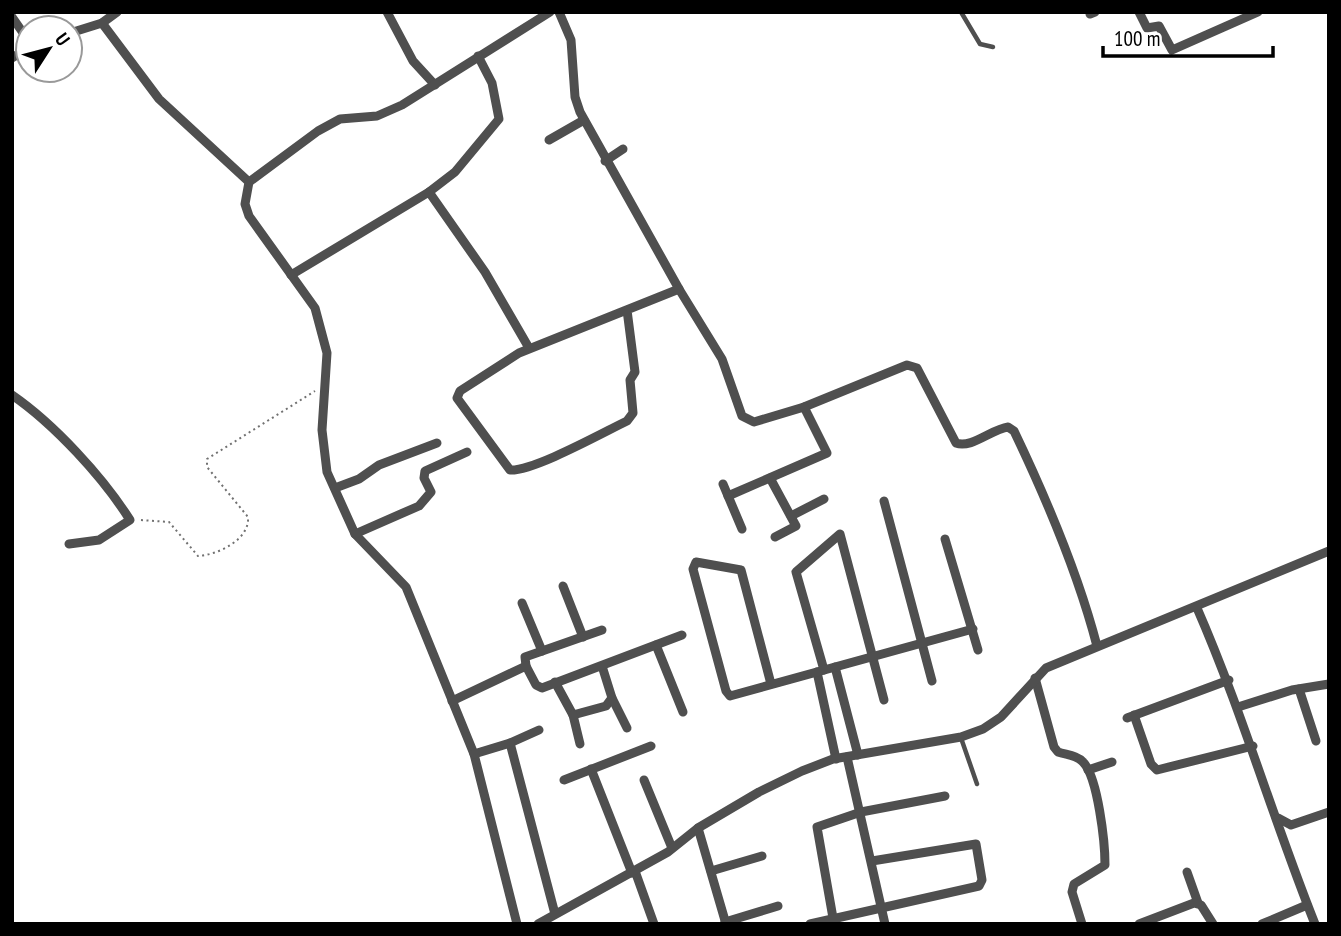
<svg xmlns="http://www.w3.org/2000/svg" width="1341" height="936" viewBox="0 0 1341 936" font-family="'PT Sans Narrow',sans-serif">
<rect width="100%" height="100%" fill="#fff"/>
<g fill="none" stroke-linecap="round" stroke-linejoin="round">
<path stroke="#717171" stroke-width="2" stroke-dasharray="2 3.5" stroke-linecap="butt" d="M141,520L169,522L198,556C217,555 250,540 248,517L207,467V459L315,391"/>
<g stroke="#4f4f4f" stroke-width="4.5">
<path d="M961,12L980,44L993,47"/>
<path d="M961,738L977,784"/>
</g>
<g stroke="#4f4f4f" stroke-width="9">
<path d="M387,12L413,61L435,85"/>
<path d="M559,12L571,40L575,97L580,112L679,289L722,359L742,416L754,422L804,407L907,365L917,368L956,443C971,449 992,429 1008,427L1014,431C1047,500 1078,573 1097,646"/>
<path d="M1139,12L1147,28L1159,26L1172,50L1258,12"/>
<path d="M1090,14L1095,12"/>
<path d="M12,17L28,40"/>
<path d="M102,23L159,99L249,182L245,204L249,216L315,308L327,353L322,430L327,472L355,534L406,587L474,754L517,924"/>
<path d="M70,33L102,23L117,12"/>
<path d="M12,58L28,48"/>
<path d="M549,140L584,120"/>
<path d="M605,161L623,149"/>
<path d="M249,182L318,131L340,119L377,116L402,105L550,12"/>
<path d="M429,192L455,172L499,119L492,83L478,56"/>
<path d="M291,275L429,192L485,272L529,348"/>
<path d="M627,310L635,372L630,380L633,413L627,421C602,433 534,471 510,470L457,398L460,391L519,353L679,289"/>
<path d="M12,395C54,424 103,477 130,520L99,540L69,544"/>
<path d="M770,478L796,526L775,537"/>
<path d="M723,484L742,529"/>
<path d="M335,488L359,479L379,465L437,443"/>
<path d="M728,496L827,453L804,407"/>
<path d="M884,501L932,681"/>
<path d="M791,516L824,499"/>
<path d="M355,534L419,506L431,492L424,478L425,471L467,452"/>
<path d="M945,539L978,650"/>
<path d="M563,586L583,637"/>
<path d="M522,603L542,651"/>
<path d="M1197,608C1242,711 1273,819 1315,924"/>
<path d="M656,645L683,712"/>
<path d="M526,666L525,657L602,630"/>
<path d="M835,667L858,755"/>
<path d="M824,670L796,572L840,534L884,700"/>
<path d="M817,672L836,759"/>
<path d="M1035,678L1054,747L1058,752C1066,755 1077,755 1083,762C1098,777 1105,843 1105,865L1074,884L1072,892L1082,924"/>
<path d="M555,682L573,715L606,706L612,698L602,666"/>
<path d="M771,684L741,570L696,562L693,569L726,691L730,696L973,629"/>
<path d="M1299,689L1316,741"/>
<path d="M612,698L627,728"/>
<path d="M452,701L526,666L536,685L542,688L682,635"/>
<path d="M1238,707L1292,690L1329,684"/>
<path d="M573,715L580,744"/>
<path d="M1134,715L1151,764L1157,770L1253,746"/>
<path d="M1127,718L1229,680"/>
<path d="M510,743L539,730"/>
<path d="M474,754L510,743L555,914"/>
<path d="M847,757L885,924"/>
<path d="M591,769L632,873"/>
<path d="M1088,770L1112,762"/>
<path d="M564,780L651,746"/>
<path d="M644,780L672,848"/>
<path d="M1278,818L1291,825L1329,812"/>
<path d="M698,828L726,924"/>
<path d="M635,871L654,924"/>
<path d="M711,871L762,856"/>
<path d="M1187,872L1198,903"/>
<path d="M833,918L817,827L861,812L945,796"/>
<path d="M725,922L778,906"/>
<path d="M538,924L668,852L698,828L759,792L802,771L833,759L961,737L983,729L1001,717L1046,668L1329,551"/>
<path d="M810,924L979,886L982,880L976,844L872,861"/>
<path d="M1139,924L1194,903L1201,905L1213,924"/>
<path d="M1262,924L1307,905"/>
</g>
</g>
<rect width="1341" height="936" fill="none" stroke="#000000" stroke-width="28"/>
<g transform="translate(49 49) rotate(54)"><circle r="33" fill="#ffffff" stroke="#999999" stroke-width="2"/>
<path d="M0-5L12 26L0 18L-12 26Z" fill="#000000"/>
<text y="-10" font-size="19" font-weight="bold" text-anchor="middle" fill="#000000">U</text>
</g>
<path d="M1103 46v10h170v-10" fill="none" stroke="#000000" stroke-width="3.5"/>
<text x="1114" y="46" font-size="21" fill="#000000" stroke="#ffffff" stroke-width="5" paint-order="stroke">100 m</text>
</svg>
